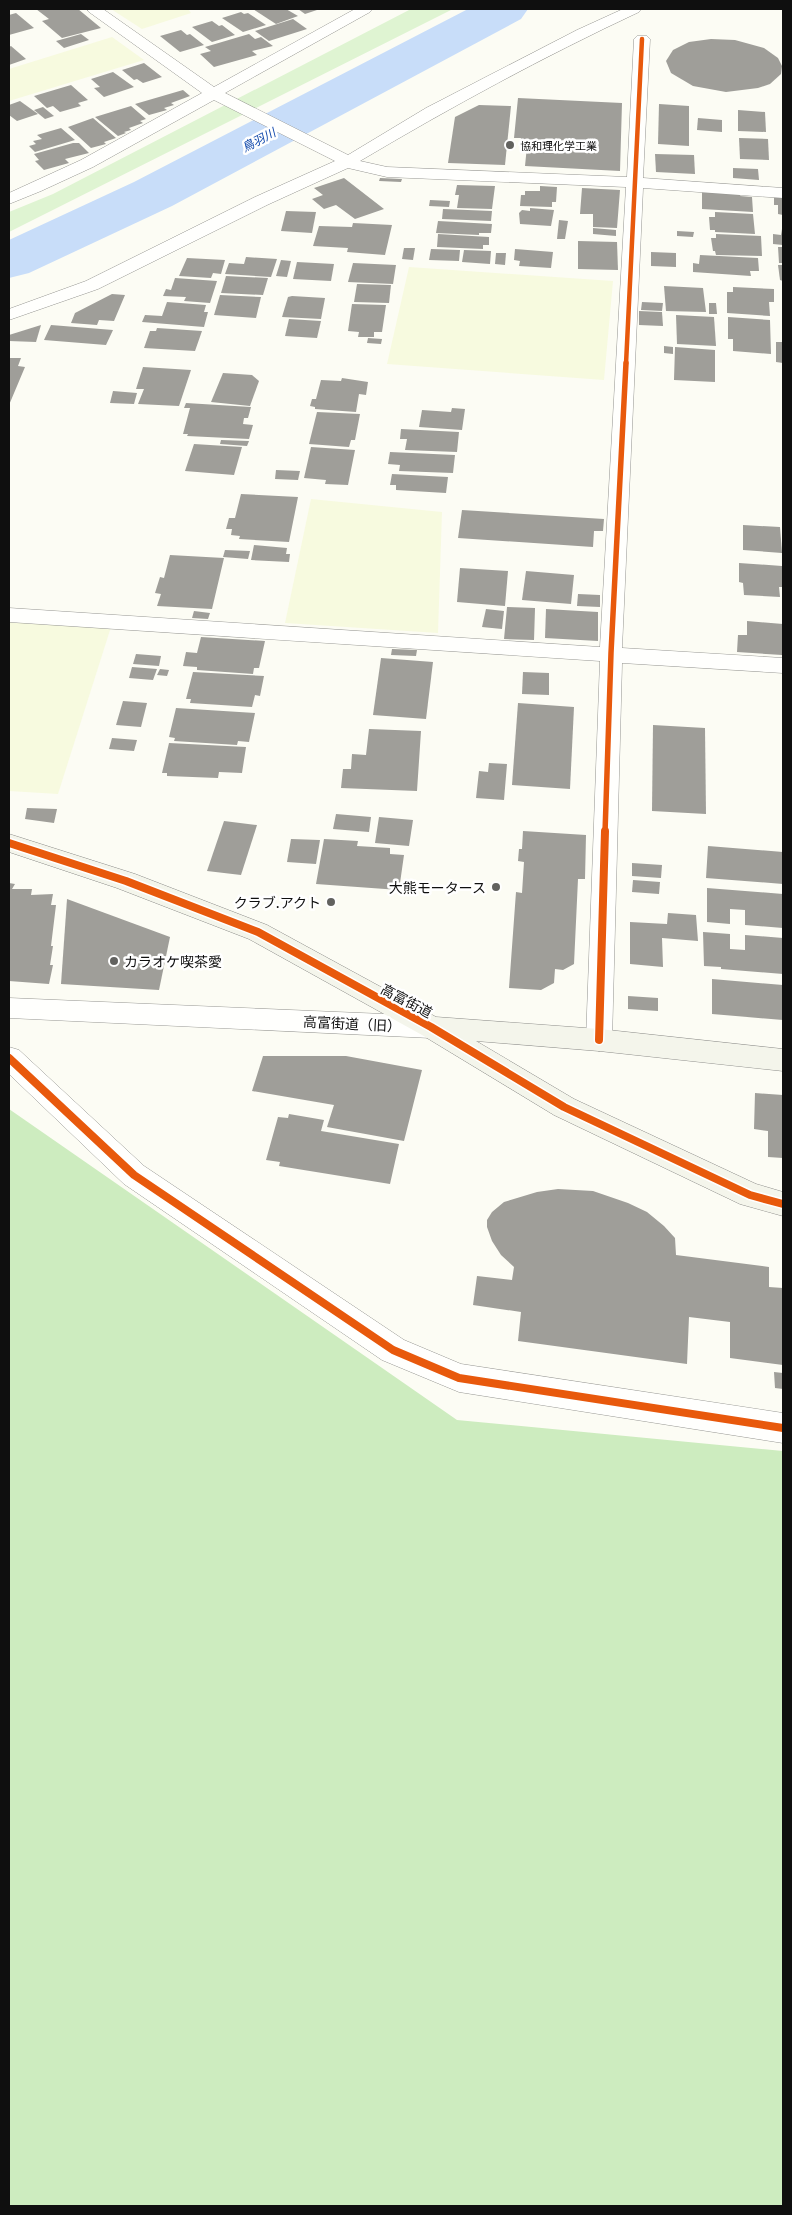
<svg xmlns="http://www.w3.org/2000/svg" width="792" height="2215" viewBox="0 0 792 2215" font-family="Georgia,'Noto Sans JP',serif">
<rect width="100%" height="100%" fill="#fcfcf4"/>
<g fill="#f7fadf">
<path d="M111,9H188L191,13L142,29Z"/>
<path d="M112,37L144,60L9,101V69Z"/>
<path d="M409,267L613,281L604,380L387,364Z"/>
<path d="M311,499L442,512L438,633L285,623Z"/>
<path d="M9,622L111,627L58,794L9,791Z"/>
</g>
<path fill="#dff4d2" d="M411,9H453L9,232V212L53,194Z"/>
<path fill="#cdecbf" d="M9,1109L457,1420L783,1451V2206H9Z"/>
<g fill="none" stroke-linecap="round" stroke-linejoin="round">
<path fill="#c8ddf9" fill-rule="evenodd" d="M468,9H528L521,19L172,206L29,273L9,278V240L134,182Z"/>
</g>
<g fill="#9f9e99">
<path d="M36,9H78L101,28L62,38L42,21L49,19Z"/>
<path d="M253,9H286L298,16L276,24Z"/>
<path d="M298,9H320L305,14Z"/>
<path d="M241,12L244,14L248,13L266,25L243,32L222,18Z"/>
<path d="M16,13L34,28L9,35V15Z"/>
<path d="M293,19L307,29L269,41L255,31Z"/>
<path d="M212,21L219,26L222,25L235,35L212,42L192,27Z"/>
<path d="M181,30L187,35L190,34L204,45L180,52L160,36Z"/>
<path d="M81,34L89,40L64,48L56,41Z"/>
<path d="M249,34L255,39L261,37L273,46L252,51L257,55L214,67L200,54L211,51L205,47Z"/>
<path d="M711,39L735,40L764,48L778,58L782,66L781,74L770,84L758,88L726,92L693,86L671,73L666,61L673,50L689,42Z"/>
<path d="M11,46L26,59L9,65V47Z"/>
<path d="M144,63L162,77L143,83L137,79L134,80L122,70Z"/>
<path d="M113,72L134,87L104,97L94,88L100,87L91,79Z"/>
<path d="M71,85L88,100L78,103L81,106L60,112L53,106L47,108L34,96Z"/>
<path d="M183,90L190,96L171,103L174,105L164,108L167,110L149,115L135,104Z"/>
<path d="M518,98L622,103L620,171L525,166L527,146L520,145L521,138H514Z"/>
<path d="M20,101L38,114L17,121L9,115V105Z"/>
<path d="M659,104L689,106V146L658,144Z"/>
<path d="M479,105L511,106L505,165L448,163L455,117Z"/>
<path d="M131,106L146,119L140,121L143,123L129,128L131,130L124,132L126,133L118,136L95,117Z"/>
<path d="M43,107L54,116L45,119L34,110Z"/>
<path d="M738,110L765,112L766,132L738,131Z"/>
<path d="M93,118L116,138L104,142L106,144L91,148L68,127Z"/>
<path d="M698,118L722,120V132L697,130Z"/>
<path d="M61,128L75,140L35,152L29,146L36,144L33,141L42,139L37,135Z"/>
<path d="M739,138L768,139L769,160L740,159Z"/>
<path d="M73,143H79L89,153L65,159L69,163L44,170L35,161L39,160L34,154Z"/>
<path d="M655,154L694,155L695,174L656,172Z"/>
<path d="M733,168L758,169L759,180L733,178Z"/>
<path d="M344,178L384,209L355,219L336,205L324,209L312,199L323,195L314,188Z"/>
<path d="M380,178L402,179L401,182L379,181Z"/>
<path d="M457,185L495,186L492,209L457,208L459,195H455Z"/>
<path d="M540,186L557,187L556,202H552V207L520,206L521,195H525V191H540Z"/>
<path d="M582,188L620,190L617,228L593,227V214H580Z"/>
<path d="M702,192L741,194L740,196L752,197L753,212L702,209Z"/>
<path d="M774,196H783V215L778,214V205H774Z"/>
<path d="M430,200L450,201L449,207L429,206Z"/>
<path d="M530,208L554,210L551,226L520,224L519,213L522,210L530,211Z"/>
<path d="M443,209L492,211L491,221L442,219Z"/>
<path d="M286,211L316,212L312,233L281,231Z"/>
<path d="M715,212L753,214L755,234L715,232V230H710L709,217H715Z"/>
<path d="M559,220L568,221L565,239H557Z"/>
<path d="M438,221L492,224L491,233H479V235L436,233Z"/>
<path d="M353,223L392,225L385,255L347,252L348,248L313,246L319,226L352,227Z"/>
<path d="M593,228L616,230V236L593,234Z"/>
<path d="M782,229H783V245L773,244V234L781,235Z"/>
<path d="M677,231L694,232L693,237L677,236Z"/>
<path d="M438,234L489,237V245H483V249L437,247Z"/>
<path d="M716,234L761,236L762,256L716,255L715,251H713L711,238H716Z"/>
<path d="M578,241L617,242L618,270L578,269Z"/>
<path d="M778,247H783V263H779Z"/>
<path d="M404,248H415L413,260L402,259Z"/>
<path d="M431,249L460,250L459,261L429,260Z"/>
<path d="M515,249L553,252L551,268L519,266L520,261L514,260Z"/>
<path d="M464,250L491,251L490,264L462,262Z"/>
<path d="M651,252L676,253V267L651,266Z"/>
<path d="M496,253H506L505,265L495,264Z"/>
<path d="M700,255L758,258L759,271H750L751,276L693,272V263L699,264Z"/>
<path d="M246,257L277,259L271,277L225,274L229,263L244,264Z"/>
<path d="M187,258L225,260L221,274L213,273L211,278L179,276Z"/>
<path d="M281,260L291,261L287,277L276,276Z"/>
<path d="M297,262L334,264L331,281L293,279Z"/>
<path d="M353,263L396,265L393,284L348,282Z"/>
<path d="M778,265H783V281L780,280Z"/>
<path d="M226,276L268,278L263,295L221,293Z"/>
<path d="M175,278L217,281L210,303L184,301L186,297L163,296L166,289L171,290Z"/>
<path d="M357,284L391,285L389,303L354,302Z"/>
<path d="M664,286L703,288L706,312L666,311Z"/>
<path d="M733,287L774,289V302H769L770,316L727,313V292H733Z"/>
<path d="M112,294L125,295L114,321L99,320L97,325L71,323L75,313Z"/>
<path d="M220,295L261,297L256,318L214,315Z"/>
<path d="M292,296L325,298L321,319L282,317L288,297Z"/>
<path d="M167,302L206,305L204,312H208L204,327L142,322L145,315L162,316Z"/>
<path d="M642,302L663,303L662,311L641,310Z"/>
<path d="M709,303H716L717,314H709Z"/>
<path d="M352,304L386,305L382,332H374V337H358L359,332L348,331Z"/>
<path d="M639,311L662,312L663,326L639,325Z"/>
<path d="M676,315L714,317L716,346L677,344Z"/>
<path d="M728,317L770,320L771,354L733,351V339H728Z"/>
<path d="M289,319L321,321L317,338L285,336Z"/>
<path d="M41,325L36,342L9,341V335Z"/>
<path d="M51,325L113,330L106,345L44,340Z"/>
<path d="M157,328L202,331L195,351L144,348L150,331H156Z"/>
<path d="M368,338L382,339L381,344L367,343Z"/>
<path d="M776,342H783V363L776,362Z"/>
<path d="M664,346L673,347V354L664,353Z"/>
<path d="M675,347L715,350V382L674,380Z"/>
<path d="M9,358H21L18,366L25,367L9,405Z"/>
<path d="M143,367L191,370L179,406L138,404L144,389H136Z"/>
<path d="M223,373L252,375L259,381L250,406L211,402Z"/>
<path d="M342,378L368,382L366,395L359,394L356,412L315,409V407L310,406L312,399H316L321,380L341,381Z"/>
<path d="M113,391L137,393L134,404L110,403Z"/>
<path d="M186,403L251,407L248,418H244L243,424L253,425L249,439L187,436L188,434H183L190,408H184Z"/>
<path d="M452,408L465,409L462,430L419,427L422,410L451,412Z"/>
<path d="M317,412L360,414L355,440H351L349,447L309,444Z"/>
<path d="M401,429L459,432L457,452L405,450L407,439H400Z"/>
<path d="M221,440L249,441L247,446L220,444Z"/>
<path d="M194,444L242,447L234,475L185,471Z"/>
<path d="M311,447L355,450L348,485L325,484L326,480L304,478Z"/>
<path d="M390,452L455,455L453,473L399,471L400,465L388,464Z"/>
<path d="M276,470L300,471L298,480L275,479Z"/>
<path d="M392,474L448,477L446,493L396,490V485H390Z"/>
<path d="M241,494L298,497L289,542L239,539L240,536L231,535L232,529H226L229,518H235Z"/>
<path d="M462,510L604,519L603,531H594L593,547L458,538Z"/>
<path d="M743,525L780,527L782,553L743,550Z"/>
<path d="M254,545L287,548L286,554H290L289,562L251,560Z"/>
<path d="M225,550L250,551L248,559L223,557Z"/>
<path d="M170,555L224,558L212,609L157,606L161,594L155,593L160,577L164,578Z"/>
<path d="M739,563L782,566L783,587H779L780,597L744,595L743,583L739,582Z"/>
<path d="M460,568L508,571L505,606L457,602Z"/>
<path d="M526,571L574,575L571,604L522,600Z"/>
<path d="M578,594L600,595V607L577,606Z"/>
<path d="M507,607L535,608L534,640L504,639Z"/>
<path d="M486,609L504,611L502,629L482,627Z"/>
<path d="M546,609L598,612V641L545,638Z"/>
<path d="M194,611L210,613L208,619L192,618Z"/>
<path d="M747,621L783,624L782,655L737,652L738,635H747Z"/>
<path d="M201,637L265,641L259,668H254L253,674L197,670V667L183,666L186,652L197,653Z"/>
<path d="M392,649L417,650L416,656L391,655Z"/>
<path d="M136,654L161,656L159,666L133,664Z"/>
<path d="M381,658L433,662L426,719L373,715Z"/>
<path d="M132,667L157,669L153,680L129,678Z"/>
<path d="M160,669L169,670L167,676L157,675Z"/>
<path d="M193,672L264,676L260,696L255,695L252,707L190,703L191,699H186Z"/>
<path d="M523,672L549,673V695L522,694Z"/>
<path d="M123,701L147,703L141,727L116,725Z"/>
<path d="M518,703L574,707L570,789L512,785Z"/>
<path d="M176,708L255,713L249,742L238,741L237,745L174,741L175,738L169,737Z"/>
<path d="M653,725L705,728L706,814L652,811Z"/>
<path d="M369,729L421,731L417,791L341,788L343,769H351L352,754L366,755Z"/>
<path d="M112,738L137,740L134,751L109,749Z"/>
<path d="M169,743L246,747L242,773L219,772L218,778L167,776V773H162Z"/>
<path d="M489,763L507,764L504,800L476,798L479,771L488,772Z"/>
<path d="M27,808L57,809L54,823L25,819Z"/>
<path d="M336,814L371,817L369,832L333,829Z"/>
<path d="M379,817L413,820L409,846L375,843Z"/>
<path d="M224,821L257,825L241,875L207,871Z"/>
<path d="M523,831L586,835L585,879H578L574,964L563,970L555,969L554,983L541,990L509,988L516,892L522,893L524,862L518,861L519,849H522Z"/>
<path d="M291,839L320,840L316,864L287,862Z"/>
<path d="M324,839L358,841L357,846L390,848V854L404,855L399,890L316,884Z"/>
<path d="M708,846L783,852V884L706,878Z"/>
<path d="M632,863L662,865L661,878L632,876Z"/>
<path d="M633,880L660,882L659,894L632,892Z"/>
<path d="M9,883L15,884L12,889H32L31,895L53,894L51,905H56L51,946H53L50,965H53L49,984L9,981Z"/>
<path d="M707,888L783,894V928L745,925V910L730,909V924L707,922Z"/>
<path d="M67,899L170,937L159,990L61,984Z"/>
<path d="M668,913L696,915L698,941L662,938L663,967L630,964V922L667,924Z"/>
<path d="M703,932L730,934V949L745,950V935L783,938V974L721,969V967L704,966Z"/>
<path d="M712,979L783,985V1020L712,1014Z"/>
<path d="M628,996L658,998V1011L628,1009Z"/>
<path d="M263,1056H346L422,1070L404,1141L327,1127L334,1105L252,1091Z"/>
<path d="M755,1093L783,1095V1158L768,1157V1131L754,1129Z"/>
<path d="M289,1114L324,1120L321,1131L399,1144L390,1184L279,1166L280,1162L266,1160L278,1117L288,1118Z"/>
<path d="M558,1189L593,1191L628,1203L647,1212L664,1226L675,1238L676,1255L769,1267V1287L783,1288V1365L730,1358V1322L689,1317L687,1364L518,1341L521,1312L473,1305L477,1276L512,1280L514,1267L501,1255L492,1241L487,1227V1220L492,1212L504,1202L537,1192Z"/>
<path d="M774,1372L783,1373V1389L775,1388Z"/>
</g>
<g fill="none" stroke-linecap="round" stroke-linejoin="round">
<defs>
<g id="street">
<path d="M87,9H103L214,87L355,9H372L370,12L225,93L348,155L426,108L577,30L623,9H641L639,12C543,57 451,107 360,161L387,167L627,177L634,39L637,36H647L650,39L643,178L783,188V198L643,188L622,648L783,658V673L622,663L612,1040L608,1048L599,1051L590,1048L586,1040L600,661L9,622V608L600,647L626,187L387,177L348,168L267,205L98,289L9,320V309L86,281L255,197L335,161L214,100L93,167L41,191L9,204V193L81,160L202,93L89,12Z"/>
<path d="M9,998L431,1016L440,1019L444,1027L440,1035L431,1038L9,1018Z"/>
<path d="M9,1047L19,1050L144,1166L404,1340L461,1364L783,1413V1443L459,1392L382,1360L124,1184L9,1074Z"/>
</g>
<path id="secondary" d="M9,834L135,874L267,925L436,1017L599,1029L783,1049V1071L599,1051L476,1041L574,1099L756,1184L783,1192V1216L740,1204L554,1115L422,1035L249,939L117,888L9,852Z"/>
</defs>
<use href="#street" stroke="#969692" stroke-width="1"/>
<use href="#secondary" stroke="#8c8c89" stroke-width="1"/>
<use href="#street" fill="#fffffd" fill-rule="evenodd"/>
<use href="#secondary" fill="#f4f5eb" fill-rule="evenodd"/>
<defs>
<path id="cycleway-far2" d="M626,364L642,39"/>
<path id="cycleway-far1" d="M605,833L611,653L626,363"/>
<g id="cycleway">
<path d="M9,843L126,881L258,932L431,1027L564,1107L750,1195L783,1204"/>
<path d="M599,1040L605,831"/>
<path d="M9,1058L134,1175L393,1350L459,1378L783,1428"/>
</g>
</defs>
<use href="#cycleway-far2" stroke="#fff" stroke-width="6"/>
<use href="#cycleway-far1" stroke="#fff" stroke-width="8"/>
<use href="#cycleway" stroke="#fff" stroke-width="11"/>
<use href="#cycleway-far2" stroke="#e8590c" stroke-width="4.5"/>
<use href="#cycleway-far1" stroke="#e8590c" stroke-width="5.5"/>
<use href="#cycleway" stroke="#e8590c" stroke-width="8"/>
</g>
<g fill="#62625f" stroke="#fff" stroke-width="2">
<circle cx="510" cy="145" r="5"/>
<circle cx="496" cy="887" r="5"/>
<circle cx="331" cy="902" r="5"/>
<circle cx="114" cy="961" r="5"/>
</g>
<g text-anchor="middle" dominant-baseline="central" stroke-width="5" stroke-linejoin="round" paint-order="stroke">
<g font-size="11" fill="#0f0f0f" stroke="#fff" text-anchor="start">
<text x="520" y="145">協和理化学工業</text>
</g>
<g font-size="12" font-style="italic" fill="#0d46ab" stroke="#fff">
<text transform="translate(258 139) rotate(-28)">鳥羽川</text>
</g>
<g font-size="14" fill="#0f0f0f" stroke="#fff" text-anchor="end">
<text x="486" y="887">大熊モータース</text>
<text x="321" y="902">クラブ.アクト</text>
<text x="124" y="961" text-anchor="start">カラオケ喫茶愛</text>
</g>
<g font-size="14" fill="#0f0f0f" stroke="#fff">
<text transform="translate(407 1000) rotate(28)">高富街道</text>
<text transform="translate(352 1023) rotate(3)">高富街道（旧）</text>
</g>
</g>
<rect width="792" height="2215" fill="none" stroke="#0f0f0f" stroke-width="20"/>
</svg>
